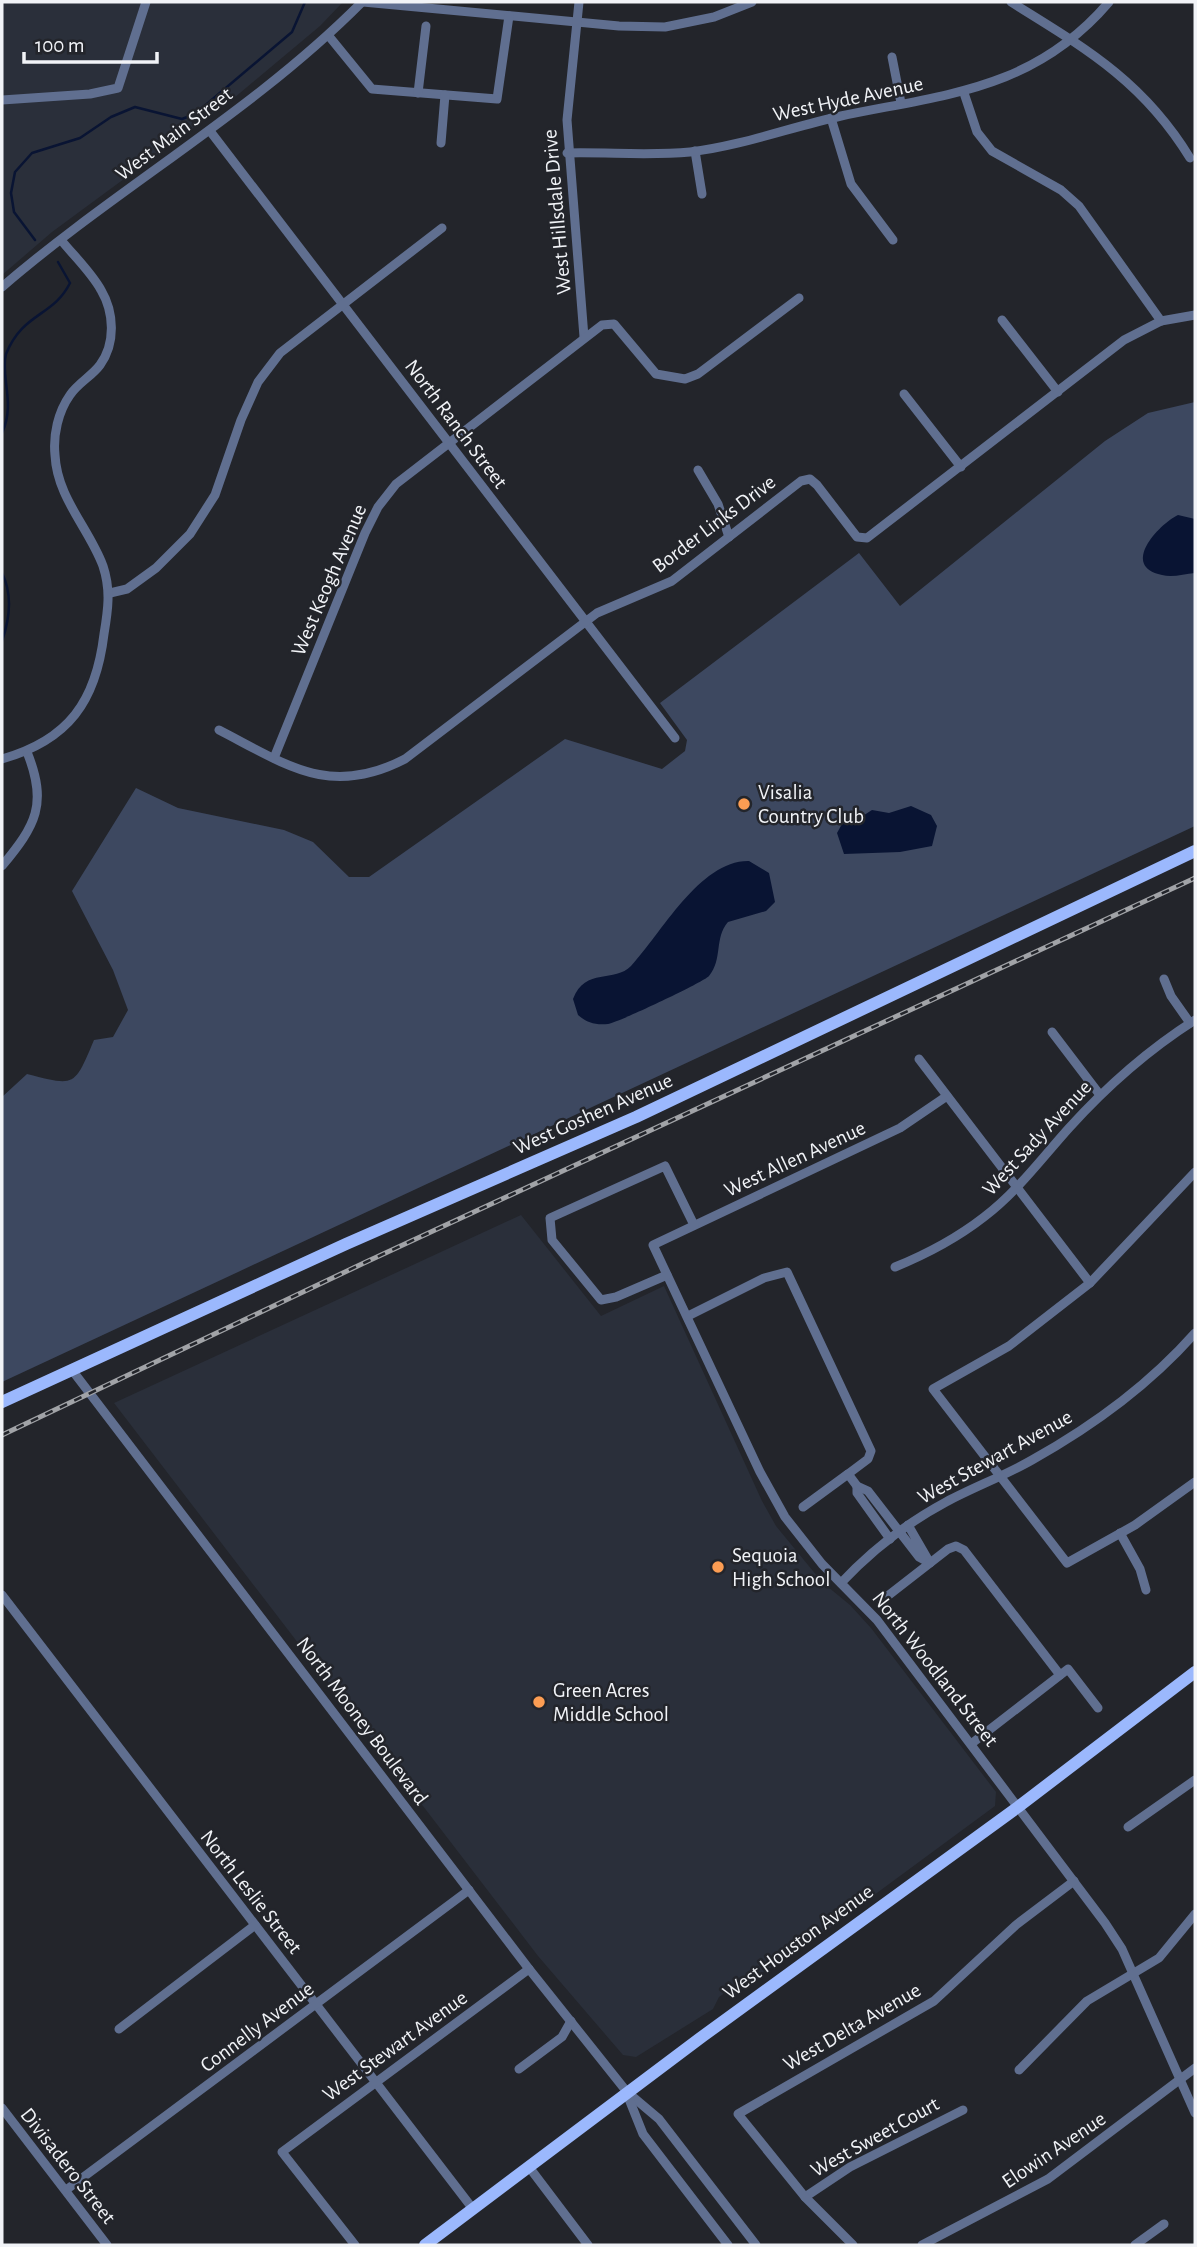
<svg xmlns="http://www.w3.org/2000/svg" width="1197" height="2247" viewBox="0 0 1197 2247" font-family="'Alegreya Sans',sans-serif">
<rect width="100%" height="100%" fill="#23252b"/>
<g fill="#2a2f3a">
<path d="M2,2H343L320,26L234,98L52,232L2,275Z"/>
<path d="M521,1215L601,1316L664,1286L762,1501L776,1526L822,1582L850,1605L871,1628L996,1792L995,1806L813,1940L764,1972L743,1980L719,1997L713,2009L636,2057L623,2055L538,1956L114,1403Z"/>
</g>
<path fill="#3d4860" d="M1195,402V826L2,1382V1097L27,1074C75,1086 74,1088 94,1040L113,1037L128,1010L113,970L72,891L136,788L178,808L284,830L313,842L349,877H369L565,739L662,769L685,751L687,740L660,703L859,553L900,606L1105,441L1148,413Z"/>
<g fill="#091433">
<path d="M1178,515L1195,519V573C1184,574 1172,578 1162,575C1120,566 1158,525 1178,515Z"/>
<path d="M911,806L931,815L937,826L932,846L900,852L844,854L837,833L842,824L858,819L872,810L889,813Z"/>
<path d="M749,861L769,873L775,902L766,911L728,922C714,938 723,959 709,976C704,982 617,1023 608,1024C595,1025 587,1023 578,1015L573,999C585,967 615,983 631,966C661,934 700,860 749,861Z"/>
</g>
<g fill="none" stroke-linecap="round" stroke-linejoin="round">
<g stroke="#091433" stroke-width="2.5">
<path d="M35,240L14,212L11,193L15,172L32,153L80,138L111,117L135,107L182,119L195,114L292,32L305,2"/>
<path d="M2,433C16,403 0,377 6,354C23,312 53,317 70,283L58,262"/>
<path d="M2,573C13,595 10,618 2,641"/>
</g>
<g stroke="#606f90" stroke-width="9">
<path d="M363,2L619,26L665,27L714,17L752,2"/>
<path d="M579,2L567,120L584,337"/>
<path d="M1011,2C1085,48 1143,81 1190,158"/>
<path d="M328,35L372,89L497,99L509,16"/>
<path d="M892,57L901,103"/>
<path d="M418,93L426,26"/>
<path d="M964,93L977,132L992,151L1061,190L1079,206L1161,321"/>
<path d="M2,100L90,94L118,88L146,2"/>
<path d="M831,118L851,184L893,240"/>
<path d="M210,131L675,738"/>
<path d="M441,143L445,95"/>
<path d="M695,151L702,194"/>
<path d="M567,153C609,152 649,156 690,152C741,146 791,127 841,116C946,94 1034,90 1109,2"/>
<path d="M2,287C118,187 254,111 362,2"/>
<path d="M1002,320L1058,392"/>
<path d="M904,394L961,467"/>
<path d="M698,470L718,504L729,537"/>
<path d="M110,593L127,589L156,568L190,534L215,495L241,420L258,382L280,353L442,228"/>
<path d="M219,730C287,765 330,798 405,759L597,613L672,581L801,481L810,479L817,485L857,537L867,538L1124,340L1161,321L1195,315"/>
<path d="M274,758L365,533L378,507L396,484L602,325L614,324L656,374L685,379L698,374L799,298"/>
<path d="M2,759C69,740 96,701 104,634C108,610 111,590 103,566C89,528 57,498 55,455C53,435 58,412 70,395C78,383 92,376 100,365C116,343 114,312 101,290C91,272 74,256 61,240"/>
<path d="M2,866C36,825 48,804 27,752"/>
<path d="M1164,979L1171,996L1190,1023"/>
<path d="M1052,1032L1100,1095"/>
<path d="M919,1059L1090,1283"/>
<path d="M947,1096L900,1128L653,1245L760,1472L785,1517L822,1564L877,1620L1105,1923L1122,1949L1195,2113"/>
<path d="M1195,1172L1090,1283L1009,1346L933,1389L1067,1563L1135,1525L1195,1482"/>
<path d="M895,1267C927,1254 957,1238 984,1217C1017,1192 1042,1158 1069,1128C1107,1086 1148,1050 1195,1020"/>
<path d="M667,1275L616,1297L601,1300L552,1240L550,1218L665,1166L694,1225"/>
<path d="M688,1316L764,1278L787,1272L871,1451L868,1459L848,1474"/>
<path d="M72,1370L529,1969L627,2092L659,2119L756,2245"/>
<path d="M857,1486V1493L890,1539"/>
<path d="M803,1507L848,1474L857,1486L868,1491L919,1557L930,1563L908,1525"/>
<path d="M1120,1533L1140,1569L1146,1590"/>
<path d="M841,1583C871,1551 907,1523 946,1502C974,1487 1004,1476 1032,1460C1093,1426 1149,1385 1195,1333"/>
<path d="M2,1595L473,2209"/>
<path d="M885,1598L948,1549L956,1546L964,1550L1060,1675"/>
<path d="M971,1744L1068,1669L1098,1708"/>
<path d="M1128,1827L1195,1780"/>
<path d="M119,2029L255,1925"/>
<path d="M519,2069L562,2037L571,2021"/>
<path d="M1019,2070L1087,2001L1159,1958L1195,1914"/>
<path d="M627,2094L643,2134L728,2245"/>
<path d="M2,2108L107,2245"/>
<path d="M529,2167L588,2245"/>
<path d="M66,2190L469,1890"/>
<path d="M805,2197L850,2167L963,2110"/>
<path d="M355,2245L282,2152L529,1969"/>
<path d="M853,2245L805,2197L738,2114L934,2001L1016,1925L1074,1881"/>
<path d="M922,2245L1048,2179L1195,2068"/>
<path d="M1135,2245L1164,2224"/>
</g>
<g stroke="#9bb8fd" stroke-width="12">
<path d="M2,1402L346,1244L636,1117L1195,851"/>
<path d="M425,2245L703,2036L1018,1807L1195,1672"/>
</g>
<defs>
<path id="rail" d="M2,1435L366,1262L1195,878"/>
</defs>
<use href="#rail" stroke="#a1a3a7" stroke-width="5"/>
<use href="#rail" stroke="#23252b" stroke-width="2.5" stroke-dasharray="8" stroke-linecap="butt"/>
</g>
<g fill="#fc9d53" stroke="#23252b" stroke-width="2.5">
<circle cx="744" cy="804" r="7"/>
<circle cx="718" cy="1567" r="7"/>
<circle cx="539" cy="1702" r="7"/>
</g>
<g text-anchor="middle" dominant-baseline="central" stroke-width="5" stroke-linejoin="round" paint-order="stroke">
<g font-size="21" fill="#f1f3f7" stroke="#23252b">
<text transform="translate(848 99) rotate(-12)">West Hyde Avenue</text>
<text transform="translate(174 134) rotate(-37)">West Main Street</text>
<text transform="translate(557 212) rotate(-95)">West Hillsdale Drive</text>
<text transform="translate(456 424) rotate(53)">North Ranch Street</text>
<text transform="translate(714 524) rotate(-37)">Border Links Drive</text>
<text transform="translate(329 580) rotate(-67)">West Keogh Avenue</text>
<text transform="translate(593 1114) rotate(-24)">West Goshen Avenue</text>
<text transform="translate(1037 1138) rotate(-47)">West Sady Avenue</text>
<text transform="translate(795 1159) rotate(-25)">West Allen Avenue</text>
<text transform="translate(995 1457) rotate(-29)">West Stewart Avenue</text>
<text transform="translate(935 1669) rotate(52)">North Woodland Street</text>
<text transform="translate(362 1721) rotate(53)">North Mooney Boulevard</text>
<text transform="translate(251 1892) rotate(52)">North Leslie Street</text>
<text transform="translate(798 1942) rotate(-36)">West Houston Avenue</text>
<text transform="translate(257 2027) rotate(-37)">Connelly Avenue</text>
<text transform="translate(852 2027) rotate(-30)">West Delta Avenue</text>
<text transform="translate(395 2046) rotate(-36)">West Stewart Avenue</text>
<text transform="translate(875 2137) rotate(-29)">West Sweet Court</text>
<text transform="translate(1054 2150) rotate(-34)">Elowin Avenue</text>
<text transform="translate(68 2166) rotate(52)">Divisadero Street</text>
</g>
<g font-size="21" fill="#f1f3f7" stroke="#23252b" text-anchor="start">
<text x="758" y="792">Visalia<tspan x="758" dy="24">Country Club</tspan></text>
<text x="732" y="1555">Sequoia<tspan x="732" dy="24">High School</tspan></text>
<text x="553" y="1690">Green Acres<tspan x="553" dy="24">Middle School</tspan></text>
</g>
</g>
<rect width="1197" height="2247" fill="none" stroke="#f1f3f7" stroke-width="7"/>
<path d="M24 52v10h133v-10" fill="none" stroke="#f1f3f7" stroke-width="3.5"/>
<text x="35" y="52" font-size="21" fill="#f1f3f7" stroke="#23252b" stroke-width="5" paint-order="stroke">100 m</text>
</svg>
